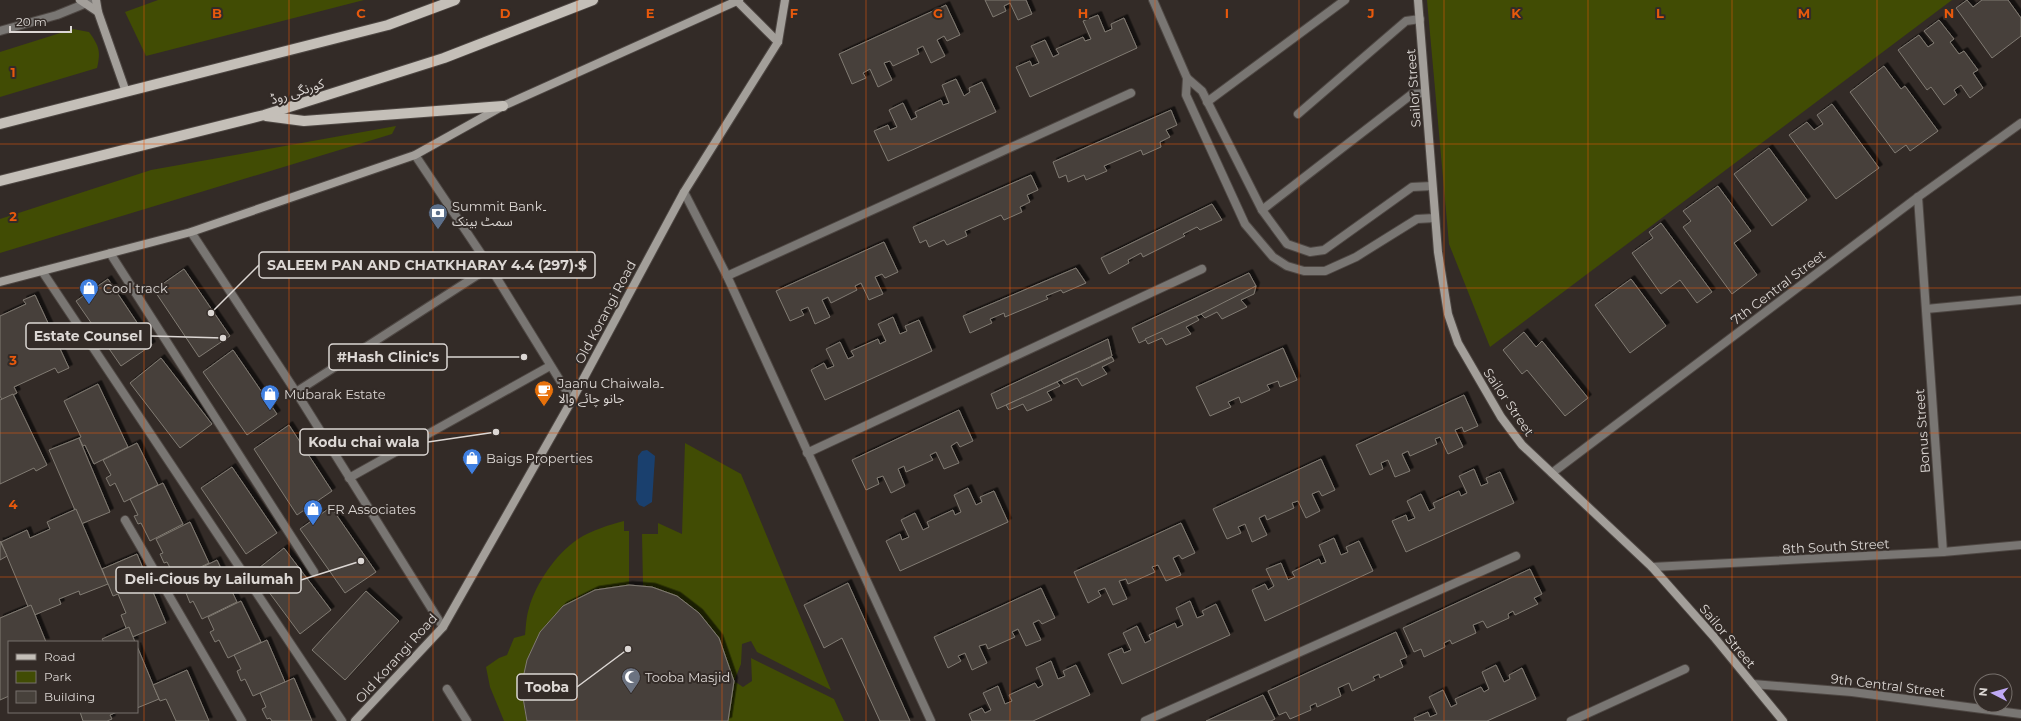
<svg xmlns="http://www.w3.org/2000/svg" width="2021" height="721" viewBox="0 0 2021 721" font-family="Montserrat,'Noto Sans Arabic',sans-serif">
<defs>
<filter id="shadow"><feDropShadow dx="3.5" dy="-3.5" stdDeviation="0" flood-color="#0009"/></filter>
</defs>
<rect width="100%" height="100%" fill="#332b27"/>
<g fill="#414c04">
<path d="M158,0H364L146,56L125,12Z"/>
<path d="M1427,0H1952L1490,347L1449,244Z"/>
<path d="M73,29L89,32C99,46 101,51 97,68L0,97V52Z"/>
<path d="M396,126L392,134L0,253V219L151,170Z"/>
<path d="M685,443L741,474L831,690L757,652L751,641L742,644L741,664L734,681L743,687L752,681L751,658L834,699L844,721H728L734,681L719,638L699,613L677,597L652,587L643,586L642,534H658V523L682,534Z"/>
<path d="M624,521V531H629V585C618,587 605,587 595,590C589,591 584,595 579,598C534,622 514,673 527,721H504L490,687L486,667L499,658L507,655L514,638L525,635C526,627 526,617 529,608C536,583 556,554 578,539C592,530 609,525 624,521Z"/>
</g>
<path fill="#1a406e" d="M647,450L655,456L652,502L644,507L639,505L636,500L638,456L642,451Z"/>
<g fill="#47413b" stroke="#817b73" filter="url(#shadow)">
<path d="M985,0H1026L1032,14L1018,20L1010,3L1004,6L1006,11L993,17Z"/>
<path d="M1967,0L1973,7L1982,0H2008L2021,18V36L1992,58L1956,8Z"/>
<path d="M946,5L960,35L947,41L944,36L937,40L945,56L931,63L923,46L917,49L919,54L893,66L890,61L884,63L892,80L878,87L870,69L863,73L866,78L852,84L839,54Z"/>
<path d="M1098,15L1105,32L1112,29L1111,24L1124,18L1137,48L1030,97L1016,67L1030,61L1032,66L1039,63L1031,46L1045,40L1053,57L1059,54L1056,49L1083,37L1085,41L1091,39L1083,21Z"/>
<path d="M1939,20L1954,39L1950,42L1959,54L1964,51L1978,70L1973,73L1983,88L1970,98L1961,85L1954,90L1957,95L1944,105L1931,87L1927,90L1898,50L1919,35L1928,47L1934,43L1924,31Z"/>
<path d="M1884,66L1901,89L1905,86L1938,131L1910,151L1906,145L1895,153L1850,92Z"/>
<path d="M956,79L964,96L970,92L969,88L982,82L996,112L888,161L874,131L888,125L890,130L897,127L889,110L903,103L911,120L917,117L915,112L941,100L943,105L949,103L942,85Z"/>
<path d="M1832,104L1879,168L1836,199L1789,135L1807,122L1814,130L1823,124L1817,115Z"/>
<path d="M1171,110L1177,125L1166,130L1170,137L1160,142L1161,147L1143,155L1141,150L1104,166L1107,171L1086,180L1084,175L1068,182L1066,175L1059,178L1053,162Z"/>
<path d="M1769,148L1807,200L1772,226L1734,174Z"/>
<path d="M1031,175L1038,190L1027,195L1030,202L1020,207L1022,212L1004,220L1001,215L965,231L967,236L947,245L944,240L929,247L926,240L920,243L913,227Z"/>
<path d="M1718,186L1751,231L1734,243L1757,275L1732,294L1683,227L1691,221L1683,211Z"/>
<path d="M1212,204L1222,220L1200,230L1197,227L1183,234L1185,236L1143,257L1141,253L1128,260L1129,263L1109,274L1101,258Z"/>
<path d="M1661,223L1712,292L1697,303L1680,280L1661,294L1632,253L1653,238L1649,232Z"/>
<path d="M884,242L898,272L885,278L882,274L875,277L883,294L869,300L861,283L855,286L857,290L831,303L828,297L822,300L830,317L815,324L808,307L801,310L804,315L790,321L776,291Z"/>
<path d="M1076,268L1086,283L1063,293L1061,290L1046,296L1048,299L1005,317L1004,313L990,319L992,323L970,333L963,316Z"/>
<path d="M184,269L230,336L199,357L154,290Z"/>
<path d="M1249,273L1256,286L1233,299L1238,307L1226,313L1221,305L1177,325L1181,334L1170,339L1165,331L1139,343L1132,328Z"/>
<path d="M108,279L152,345L121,366L76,301Z"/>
<path d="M1631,279L1666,326L1630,353L1595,305Z"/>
<path d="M1256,286L1254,294L1241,300L1247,307L1222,319L1217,312L1205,318L1201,314Z"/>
<path d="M35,295L69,368L58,373L55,368L14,387L17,393L2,400L0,396V316L26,304L23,300Z"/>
<path d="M1196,316L1199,320L1186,327L1191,334L1166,345L1162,338L1148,344L1145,339Z"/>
<path d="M893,317L900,334L907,331L905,326L919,320L932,351L825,400L811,370L824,363L827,369L834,366L826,349L840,342L848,359L854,356L851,351L878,339L880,344L886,341L878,324Z"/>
<path d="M1524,332L1536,347L1542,341L1588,398L1565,416L1527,370L1522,374L1503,350Z"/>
<path d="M1108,339L1112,356L1091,366L1097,373L1085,379L1080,371L1035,392L1039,400L1029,405L1024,397L997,409L991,394Z"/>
<path d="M1283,348L1297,380L1280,387L1278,381L1267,385L1270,390L1241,403L1239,397L1228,402L1231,407L1210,416L1196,387Z"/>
<path d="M233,350L277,414L247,435L203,372Z"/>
<path d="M1112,357L1114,361L1102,367L1107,374L1082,386L1077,378L1064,384L1061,380Z"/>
<path d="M161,358L212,424L180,448L130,383Z"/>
<path d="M1057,382L1060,386L1047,392L1052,400L1027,411L1023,404L1009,410L1006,405Z"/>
<path d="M98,384L128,447L94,464L85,445L83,446L79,438L81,437L64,401Z"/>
<path d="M13,394L47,465L36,471L34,468L0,484V400Z"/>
<path d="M1464,395L1478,426L1464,432L1462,427L1455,430L1463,447L1448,454L1440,437L1435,439L1437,444L1410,456L1408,451L1402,454L1410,471L1395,477L1388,460L1381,463L1383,469L1370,475L1356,445Z"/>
<path d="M959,410L973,441L960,447L957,442L951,446L959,463L944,469L936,452L930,455L933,460L906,472L904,466L898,469L905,486L891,493L883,476L877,478L879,484L866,490L852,460Z"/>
<path d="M289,425L332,491L297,515L254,449Z"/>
<path d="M79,438L110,512L81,524L49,450Z"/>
<path d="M137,443L158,485L124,502L115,483L110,486L106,478L111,475L103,460Z"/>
<path d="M1321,459L1335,490L1322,496L1319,491L1312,494L1320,511L1306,518L1298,501L1292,503L1294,508L1267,520L1265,515L1259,518L1267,535L1252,542L1245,524L1238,527L1241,533L1227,539L1213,509Z"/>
<path d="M232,467L277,533L246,554L201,488Z"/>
<path d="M1474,469L1481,486L1488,483L1486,478L1500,472L1514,503L1406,552L1392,521L1406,515L1408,521L1415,518L1407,501L1421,494L1429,511L1435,508L1433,503L1459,491L1461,496L1467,493L1459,476Z"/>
<path d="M163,483L183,524L150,541L141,523L138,524L134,516L138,515L130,499Z"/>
<path d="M968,488L976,505L982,502L980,497L994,491L1008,522L900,571L886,541L900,534L902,540L909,537L901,520L915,513L923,530L929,527L927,522L953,510L955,515L961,512L954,495Z"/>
<path d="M331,507L376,572L345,593L300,529Z"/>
<path d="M76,509L108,584L80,595L79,591L59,599L61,604L32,616L1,542L27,530L30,538L50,529L47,522Z"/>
<path d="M190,522L209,563L176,579L167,562L164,563L160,554L163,553L156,539Z"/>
<path d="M1181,523L1195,553L1182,559L1179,555L1173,558L1181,575L1166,581L1158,565L1152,567L1155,572L1128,584L1126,579L1119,581L1127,599L1113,605L1105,588L1098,591L1101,596L1088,603L1074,572Z"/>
<path d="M1334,538L1341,555L1348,552L1346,547L1359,541L1373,571L1265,621L1252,590L1265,584L1268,590L1274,586L1266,569L1281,563L1288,580L1295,577L1292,572L1319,559L1321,564L1326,562L1319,545Z"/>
<path d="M0,541L7,556L0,560Z"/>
<path d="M284,548L331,610L300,634L254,572Z"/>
<path d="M137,554L166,623L130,638L121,615L126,613L118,594L113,596L102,569Z"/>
<path d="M217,560L237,602L202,619L193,601L190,603L186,593L189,592L182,577Z"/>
<path d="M1530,569L1542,594L1534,598L1538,604L1515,615L1513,611L1508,614L1509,618L1487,628L1483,621L1473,625L1476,633L1452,644L1450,640L1444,643L1445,647L1424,657L1421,649L1414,652L1403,628Z"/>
<path d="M848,583L910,721H880L842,638L824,648L804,605Z"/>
<path d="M629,585L652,587L677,596L699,613L719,638L734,681L728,721H527L522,692L523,678L527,660L540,632L563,606L595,590Z"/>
<path d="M1041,588L1055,618L1042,624L1039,620L1033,623L1041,640L1026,646L1018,629L1012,632L1015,637L988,649L986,644L979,646L987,663L972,670L965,653L958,656L961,661L948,668L934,637Z"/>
<path d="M366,591L399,621L345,680L312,650Z"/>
<path d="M241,601L261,642L228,658L219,640L215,642L210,632L214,630L208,617Z"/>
<path d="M1190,601L1197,618L1204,615L1202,611L1216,604L1230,635L1122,684L1108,654L1122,648L1124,653L1131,650L1123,633L1137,626L1145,643L1151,640L1149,635L1175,623L1177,628L1183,625L1176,608Z"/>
<path d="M31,605L46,642H9V696L0,700V618Z"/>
<path d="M129,627L135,642H104L102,639Z"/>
<path d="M1396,632L1407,657L1400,660L1403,667L1380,678L1379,674L1373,677L1375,680L1352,691L1349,683L1338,688L1341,696L1317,707L1316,703L1310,706L1311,710L1290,719L1286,712L1279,715L1268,691Z"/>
<path d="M267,640L285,682L253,696L245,679L241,681L237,671L241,669L234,655Z"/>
<path d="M137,646L159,699L137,708Z"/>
<path d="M1051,661L1058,679L1065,676L1063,671L1076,665L1090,695L1033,721H972L969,714L982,708L985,713L991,710L983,693L998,686L1005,704L1012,701L1009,695L1035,683L1038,688L1043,685L1036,668Z"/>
<path d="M1496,665L1504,682L1510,679L1509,675L1522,668L1536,699L1487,721H1415L1414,718L1428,712L1430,717L1437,714L1429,697L1443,690L1451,707L1457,704L1455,699L1481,687L1484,692L1489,689L1482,672Z"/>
<path d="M187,670L209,721H176L166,699L160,701L153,685Z"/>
<path d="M294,678L312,721H272L270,718L267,719L262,709L266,707L260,693Z"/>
<path d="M1263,695L1275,719L1271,721H1206Z"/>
<path d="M80,712H117L110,715L112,719L107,721H83Z"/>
</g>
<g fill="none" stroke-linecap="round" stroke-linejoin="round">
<defs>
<g id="lane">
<path d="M110,253L314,572"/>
<path d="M42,271L342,721"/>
</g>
<g id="street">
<path d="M1153,0L1187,78L1202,91L1262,210L1287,244L1310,252L1324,250L1412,187L1432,186"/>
<path d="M0,31L57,15L94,0"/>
<path d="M1187,78L1186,95L1245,224L1273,257L1287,266L1304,271H1325L1356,257L1417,219L1435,218"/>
<path d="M1207,102L1345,0"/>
<path d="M1298,114L1406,21L1420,19"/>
<path d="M415,155L490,267L572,400"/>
<path d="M684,192L727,276L931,721"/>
<path d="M1918,197L1943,552"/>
<path d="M1262,210L1412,94L1425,93"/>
<path d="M191,232L296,392L443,627"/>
<path d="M727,276L1131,93"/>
<path d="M1926,309L2021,300"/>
<path d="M296,392L490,267"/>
<path d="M807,453L1202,269"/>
<path d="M1552,473L1918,197L2021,123"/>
<path d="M349,478L550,366"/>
<path d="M125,520L242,721"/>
<path d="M1652,567L1943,552L2021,545"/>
<path d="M1753,684L1852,692L2021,714"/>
<path d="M447,689L467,721"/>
<path d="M1145,721L1516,556"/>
<path d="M1571,721L1685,669"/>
</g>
<g id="secondary">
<path d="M80,0L98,12"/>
<path d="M96,0L98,12L126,92"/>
<path d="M1418,0L1438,252L1448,314L1458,343L1501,417L1522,445L1652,567L1714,637L1783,721"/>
<path d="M737,1L778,42"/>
<path d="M0,282L191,232L415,155L503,106L739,0"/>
<path d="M355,721L443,627L572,400L684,192L778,42L785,0"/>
</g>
<g id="primary">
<path d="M266,116L304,121L503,106"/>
<path d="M0,124L388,25L455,0"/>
<path d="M0,181L264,115L444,58L593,0"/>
</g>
</defs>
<use href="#lane" stroke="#4e4743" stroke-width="10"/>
<use href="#street" stroke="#4e4743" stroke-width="10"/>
<use href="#secondary" stroke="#4e4743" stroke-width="10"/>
<use href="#primary" stroke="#4e4743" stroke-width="12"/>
<use href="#lane" stroke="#797673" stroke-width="8"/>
<use href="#street" stroke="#797673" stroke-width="8"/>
<use href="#secondary" stroke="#a39f9a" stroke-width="8"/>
<use href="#primary" stroke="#c4bfb8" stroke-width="10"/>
</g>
<path fill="none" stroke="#e8590c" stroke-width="1" stroke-opacity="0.55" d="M144,0V721M289,0V721M433,0V721M577,0V721M722,0V721M866,0V721M1010,0V721M1155,0V721M1299,0V721M1444,0V721M1588,0V721M1732,0V721M1877,0V721M0,144H2021M0,288H2021M0,433H2021M0,577H2021"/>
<defs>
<symbol id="bank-pin" viewBox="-11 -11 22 30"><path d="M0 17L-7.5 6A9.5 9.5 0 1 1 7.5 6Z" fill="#5c6f8a" stroke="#332b27"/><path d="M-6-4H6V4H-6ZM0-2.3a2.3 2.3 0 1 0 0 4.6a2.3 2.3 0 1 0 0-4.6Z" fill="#fff"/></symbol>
<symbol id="shop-pin" viewBox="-11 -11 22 30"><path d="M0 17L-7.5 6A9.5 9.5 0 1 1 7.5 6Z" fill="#3f7fe0" stroke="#332b27"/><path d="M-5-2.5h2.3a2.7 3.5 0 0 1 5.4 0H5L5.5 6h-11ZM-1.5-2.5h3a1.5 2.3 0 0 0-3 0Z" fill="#fff"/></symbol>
<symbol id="cafe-pin" viewBox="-11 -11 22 30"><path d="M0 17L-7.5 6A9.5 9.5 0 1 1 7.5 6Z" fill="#e8710a" stroke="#332b27"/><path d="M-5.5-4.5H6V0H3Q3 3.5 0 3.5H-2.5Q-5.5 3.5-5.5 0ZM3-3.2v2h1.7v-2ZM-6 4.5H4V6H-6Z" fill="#fff"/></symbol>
<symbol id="mosque-pin" viewBox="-11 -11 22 30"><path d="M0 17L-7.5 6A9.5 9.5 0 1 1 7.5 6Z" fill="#6b7280" stroke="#332b27"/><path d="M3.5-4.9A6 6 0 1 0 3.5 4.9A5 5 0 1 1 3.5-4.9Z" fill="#fff"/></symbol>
</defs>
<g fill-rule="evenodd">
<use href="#bank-pin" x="427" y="202" width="22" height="30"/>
<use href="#shop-pin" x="78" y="277" width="22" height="30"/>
<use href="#cafe-pin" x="533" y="379" width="22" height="30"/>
<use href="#shop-pin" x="259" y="383" width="22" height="30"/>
<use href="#shop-pin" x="461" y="447" width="22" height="30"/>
<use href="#shop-pin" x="302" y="498" width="22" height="30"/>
<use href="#mosque-pin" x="620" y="666" width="22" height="30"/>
</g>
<g text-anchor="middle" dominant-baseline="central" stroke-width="4" stroke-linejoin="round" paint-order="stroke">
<g font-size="13" fill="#dcd7d4" stroke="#332b27">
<text transform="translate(1413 88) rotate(-94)">Sailor Street</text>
<text transform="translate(297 91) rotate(-18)">کورنگی روڈ</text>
<text transform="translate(1778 287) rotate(-37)">7th Central Street</text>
<text transform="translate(605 312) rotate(-62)">Old Korangi Road</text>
<text transform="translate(1509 402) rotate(56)">Sailor Street</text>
<text transform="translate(1922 431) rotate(-94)">Bonus Street</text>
<text transform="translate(1836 546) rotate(-3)">8th South Street</text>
<text transform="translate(1728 636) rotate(50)">Sailor Street</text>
<text transform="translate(396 658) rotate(-48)">Old Korangi Road</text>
<text transform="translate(1888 685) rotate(7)">9th Central Street</text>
</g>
<g font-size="13" fill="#dcd7d4" stroke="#332b27" text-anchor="start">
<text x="452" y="206">Summit Bank۔<tspan x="452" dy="15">سمٹ بینک</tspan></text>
<text x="103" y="288">Cool track</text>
<text x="558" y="383">Jaanu Chaiwala۔<tspan x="558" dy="15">جانو چائے والا</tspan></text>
<text x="284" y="394">Mubarak Estate</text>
<text x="486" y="458">Baigs Properties</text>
<text x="327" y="509">FR Associates</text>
<text x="645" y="677">Tooba Masjid</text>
</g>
</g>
<g font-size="13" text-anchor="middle" font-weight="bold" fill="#e8590c" stroke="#332b27" stroke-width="4" stroke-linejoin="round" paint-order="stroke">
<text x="217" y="18">B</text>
<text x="361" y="18">C</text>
<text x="505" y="18">D</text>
<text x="650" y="18">E</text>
<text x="794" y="18">F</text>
<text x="938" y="18">G</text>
<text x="1083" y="18">H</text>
<text x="1227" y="18">I</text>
<text x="1371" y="18">J</text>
<text x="1516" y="18">K</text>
<text x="1660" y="18">L</text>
<text x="1804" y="18">M</text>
<text x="1949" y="18">N</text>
<text x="13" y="77">1</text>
<text x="13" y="221">2</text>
<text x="13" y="365">3</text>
<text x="13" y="509">4</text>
</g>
<path fill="none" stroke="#dcd7d4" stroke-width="1.5" d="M211 313L259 265M223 338L151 336M524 357L447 357M496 432L428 442M361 561L301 580M628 649L577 687"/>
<g fill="#dcd7d4" stroke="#332b27" stroke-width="1.5">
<circle cx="211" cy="313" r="4"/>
<circle cx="223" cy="338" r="4"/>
<circle cx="524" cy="357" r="4"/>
<circle cx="496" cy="432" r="4"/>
<circle cx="361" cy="561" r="4"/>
<circle cx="628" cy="649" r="4"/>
</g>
<g fill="#332b27" stroke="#dcd7d4" stroke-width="1.5">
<rect x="259" y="252" width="336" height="26" rx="4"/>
<rect x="26" y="323" width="125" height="26" rx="4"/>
<rect x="329" y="344" width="118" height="26" rx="4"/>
<rect x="300" y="429" width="128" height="26" rx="4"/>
<rect x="116" y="567" width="185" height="26" rx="4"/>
<rect x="517" y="674" width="60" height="26" rx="4"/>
</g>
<g font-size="14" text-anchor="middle" font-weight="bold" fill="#dcd7d4">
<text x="427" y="270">SALEEM PAN AND CHATKHARAY 4.4 (297)·$</text>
<text x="88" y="341">Estate Counsel</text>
<text x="388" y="362">#Hash Clinic's</text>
<text x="364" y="447">Kodu chai wala</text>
<text x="209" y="584">Deli-Cious by Lailumah</text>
<text x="547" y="692">Tooba</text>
</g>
<rect x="8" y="641" width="130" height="72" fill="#332b27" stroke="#77706c"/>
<rect x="16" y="654" width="20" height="6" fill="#c4bfb8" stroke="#77706c"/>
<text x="44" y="661" font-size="12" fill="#dcd7d4">Road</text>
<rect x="16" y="671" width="20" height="12" fill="#414c04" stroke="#77706c"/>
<text x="44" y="681" font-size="12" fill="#dcd7d4">Park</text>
<rect x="16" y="691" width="20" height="12" fill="#47413b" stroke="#77706c"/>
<text x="44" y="701" font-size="12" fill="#dcd7d4">Building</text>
<g transform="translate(1993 693) rotate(276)"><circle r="19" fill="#332b27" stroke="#77706c"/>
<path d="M0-3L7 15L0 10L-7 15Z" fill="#bfa9f4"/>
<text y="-6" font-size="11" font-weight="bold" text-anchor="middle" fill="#dcd7d4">N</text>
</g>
<path d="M10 26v6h61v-6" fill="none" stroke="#dcd7d4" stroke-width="2"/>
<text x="16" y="26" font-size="12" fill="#dcd7d4" stroke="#332b27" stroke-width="3" paint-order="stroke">20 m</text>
</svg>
